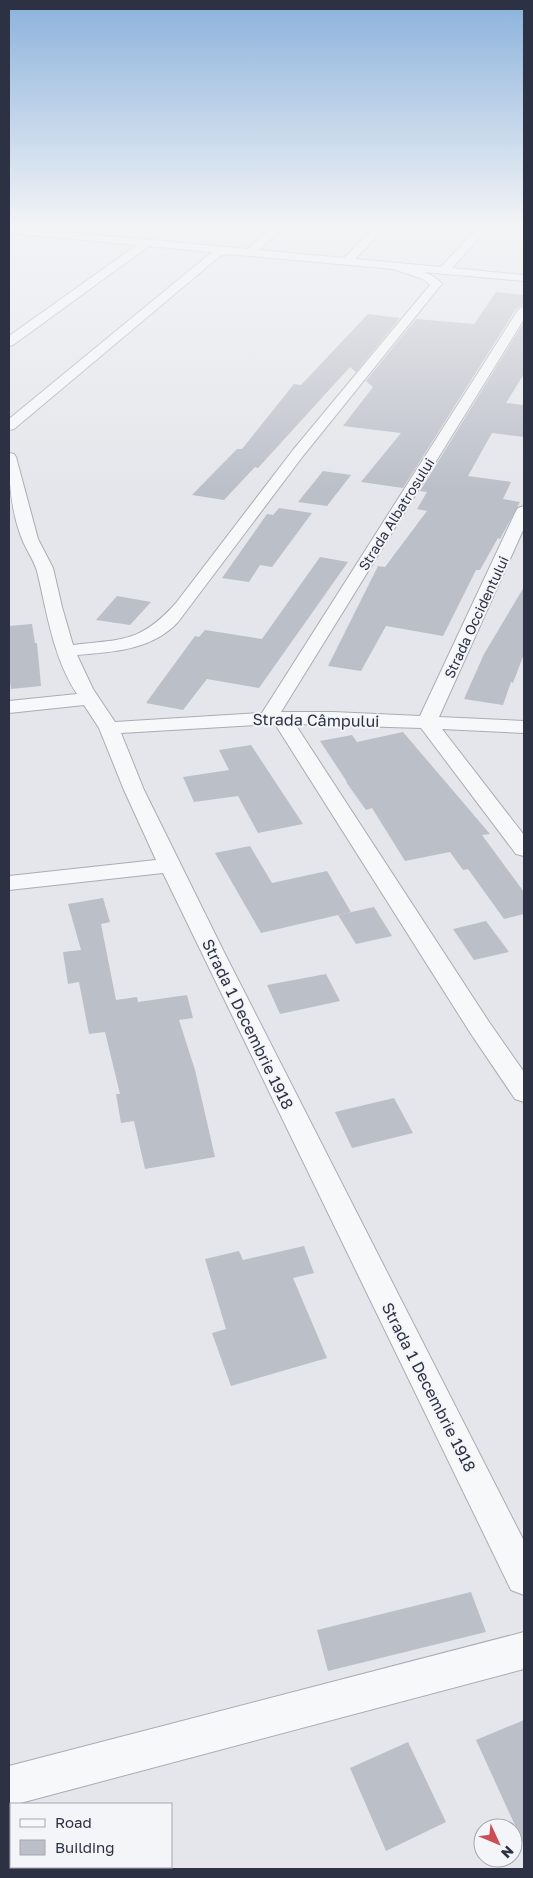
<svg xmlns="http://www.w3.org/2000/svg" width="533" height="1878" viewBox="0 0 533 1878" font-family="'Golos Text',sans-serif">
<rect width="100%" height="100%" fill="#e4e6eb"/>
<g fill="#bbbfc8">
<path d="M496,292L524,295V304L516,309L403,488L361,482L401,433L343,426L373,387L366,381L416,319L474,324Z"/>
<path d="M368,314L400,318L356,372L350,367L258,468L255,467L224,500L192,495L237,449H242L294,384L301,385Z"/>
<path d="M524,322V374L506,403L524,405V437L492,433L468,476L511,482L503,499L520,502L500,539L498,538L480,570H476L443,636L386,626L361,671L328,666L378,566L385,567L427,511L417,509L427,492L420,491Z"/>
<path d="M323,471L351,475L327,506L298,502Z"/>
<path d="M279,508L312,513L272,567L260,565L249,582L222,578L267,514L273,515Z"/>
<path d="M320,557L348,562L259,688L207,679L183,710L146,703L195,636L199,637L205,630L262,639Z"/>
<path d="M524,587V654L513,683L511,682L503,705L464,699L484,654Z"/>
<path d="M117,596L151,602L130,625L96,620Z"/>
<path d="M32,624L35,643H37L41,686L11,689L9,676V626Z"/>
<path d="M403,732L490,834L482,835L524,892V914L504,919L468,869L463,870L450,852L405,861L372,808L366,810L346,782H347L320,741L352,735L357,742Z"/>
<path d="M251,745L303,824L258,833L238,796L194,802L183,777L229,770L219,750Z"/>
<path d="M250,846L272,883L327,871L351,912L261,933L215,853Z"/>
<path d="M103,898L110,922L101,924L116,1000L137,997L138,1002L187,995L193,1018L179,1020L195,1070L215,1157L145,1169L134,1121L121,1123L116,1094H120L105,1032L89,1034L79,982L68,984L63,952L81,950L68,904Z"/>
<path d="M374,907L392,936L356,944L338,915Z"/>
<path d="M486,921L509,952L474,960L453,929Z"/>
<path d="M326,974L340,1001L280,1014L267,985Z"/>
<path d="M394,1098L413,1133L352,1148L335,1112Z"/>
<path d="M304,1246L314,1273L293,1278L327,1358L231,1386L212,1333L226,1329L205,1259L239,1251L243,1260Z"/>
<path d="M471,1592L486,1632L328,1671L317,1630Z"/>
<path d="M524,1720V1845L476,1740Z"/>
<path d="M408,1742L446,1822L386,1851L350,1768Z"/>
</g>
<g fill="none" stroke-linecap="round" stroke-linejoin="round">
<defs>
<g id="street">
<path d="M9,227L248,249L272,227H283L259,250L344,258L375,227H386L355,259L441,267L478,227H489L452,268L524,275V281L423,272C430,274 437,278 442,284L440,286L303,456L178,622C152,650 113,652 77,655L93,689L115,722L262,713L518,310L524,306V319L281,712H333L420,716L516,511L518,508L524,506V528L439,717L524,721V733L442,729L524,835V856L516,854L421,728L295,724L489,1022L524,1072V1102L515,1099L471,1034L275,724L121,733L144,790L224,952L524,1541V1595L511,1590L163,873L9,890V876L156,860L124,790L99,728L84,705L9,713V701L77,694C53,658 47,612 37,571C34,560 26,550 22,539C11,512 9,482 9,453L14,454L16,457L38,539L53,568L62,607L73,645C123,639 140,643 176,603L293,450L430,285L423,279L393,269L228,254L220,256L14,429L9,430V419L212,252L149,246L13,345L9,346V336L137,245L9,233Z"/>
<path d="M524,1632V1669L9,1806V1766Z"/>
</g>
</defs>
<use href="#street" stroke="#a9acb5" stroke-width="2"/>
<use href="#street" fill="#f7f8fa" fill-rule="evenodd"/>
</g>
<linearGradient id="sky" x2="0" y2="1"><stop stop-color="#8bb2dc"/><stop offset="0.46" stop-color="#f3f4f6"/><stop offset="1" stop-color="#f3f4f6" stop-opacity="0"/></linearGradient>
<rect width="533" height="490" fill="url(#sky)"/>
<g text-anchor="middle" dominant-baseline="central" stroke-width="4" stroke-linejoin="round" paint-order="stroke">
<g font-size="14" fill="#2c3243" stroke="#f4f5f9">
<text transform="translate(396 514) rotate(-58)">Strada Albatrosului</text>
<text transform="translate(476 617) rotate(-65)">Strada Occidentului</text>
</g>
<g font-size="16" fill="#2c3243" stroke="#f4f5f9">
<text transform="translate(316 720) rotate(1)">Strada Câmpului</text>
<text transform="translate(248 1024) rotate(64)">Strada 1 Decembrie 1918</text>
<text transform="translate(429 1387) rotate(63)">Strada 1 Decembrie 1918</text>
</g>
</g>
<rect width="533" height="1878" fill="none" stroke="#2c3243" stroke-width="20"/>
<rect x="10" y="1803" width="162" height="65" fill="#f4f5f9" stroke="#a4a7b0"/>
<rect x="20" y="1819" width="25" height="8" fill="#f7f8fa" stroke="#a4a7b0"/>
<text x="55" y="1828" font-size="15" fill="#2c3243">Road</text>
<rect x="20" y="1840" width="25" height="15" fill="#bbbfc8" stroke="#a4a7b0"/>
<text x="55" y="1853" font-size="15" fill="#2c3243">Building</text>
<g transform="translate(498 1843) rotate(134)"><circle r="24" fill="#f4f5f9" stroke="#a4a7b0"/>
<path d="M0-4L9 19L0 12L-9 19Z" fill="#cb4f54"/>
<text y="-8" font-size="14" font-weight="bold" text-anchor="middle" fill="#2c3243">N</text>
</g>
</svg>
